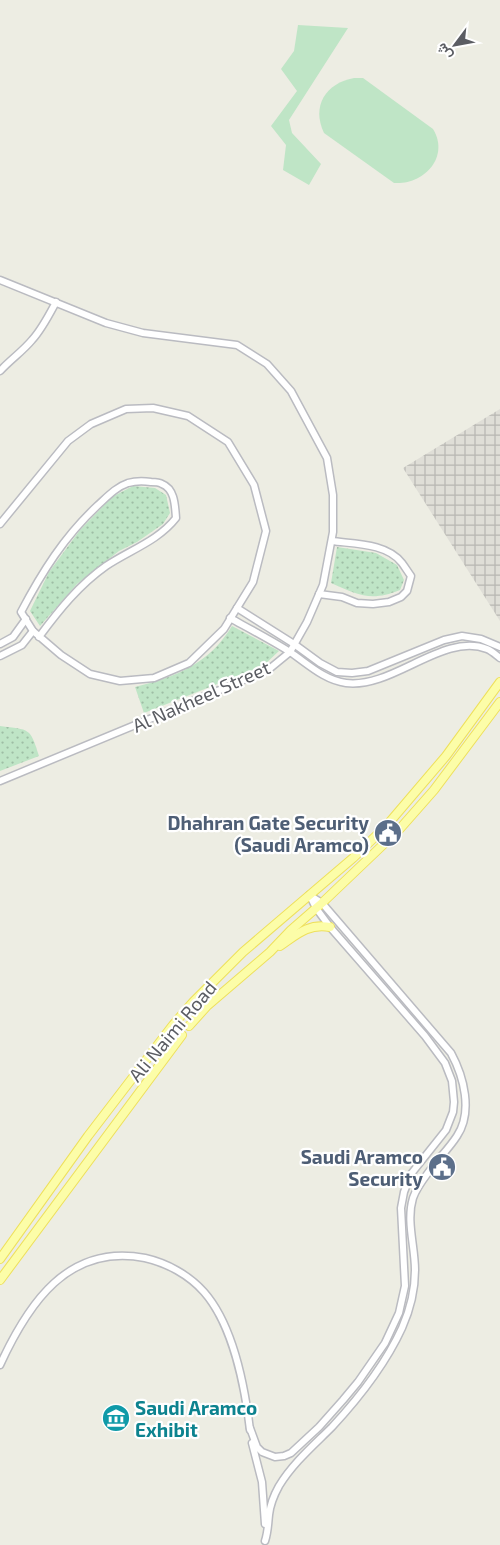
<svg xmlns="http://www.w3.org/2000/svg" width="500" height="1545" viewBox="0 0 500 1545" font-family="'Exo 2',Vazirmatn,sans-serif">
<defs>
<pattern id="industrial-grid" width="8" height="8" patternUnits="userSpaceOnUse" patternTransform="scale(1.25)"><rect width="8" height="8" fill="#dfded7"/><path d="M0 4h8M4 0v8" fill="none" stroke="#b8b7b2"/></pattern>
<pattern id="park-dots" width="8" height="8" patternUnits="userSpaceOnUse" patternTransform="scale(1.25)"><rect width="8" height="8" fill="#bfe5c6"/><path d="M2 2h.1M6 6h.1" fill="none" stroke="#9ebda4" stroke-width="1.8" stroke-linecap="round"/></pattern>
</defs>
<rect width="100%" height="100%" fill="#edede3"/>
<path fill="url(#industrial-grid)" d="M500,409V621L403,468Z"/>
<g fill="#bfe5c6">
<path d="M298,25L348,28L289,120L292,133L321,164L309,185L283,170L286,145L271,126L297,91L281,69L294,51Z"/>
<path d="M354,78H363L433,129C450,157 424,185 394,183L324,133C311,106 326,83 354,78Z"/>
</g>
<g fill="url(#park-dots)">
<path d="M133,486L155,488L166,495L170,513L163,524L137,542L119,551L77,584L40,626L30,611L49,572L80,530L112,497Z"/>
<path d="M337,547L376,553L397,565L404,580L400,590C371,602 358,595 331,583Z"/>
<path d="M232,626L279,651L263,666L144,713L135,687C176,677 209,664 232,626Z"/>
<path d="M0,726C30,730 30,727 39,756L0,771Z"/>
</g>
<g fill="none" stroke-linecap="round" stroke-linejoin="round">
<defs>
<g id="minor">
<path d="M0,280L106,323L143,333L237,345L267,364L291,391L327,458L333,495V532L323,585L307,622L290,652L268,670L0,781"/>
<path d="M0,371C10,360 23,351 32,340C42,329 49,315 56,302"/>
<path d="M0,524L68,441L91,424L126,409L153,408L188,416L228,442L254,485L266,531L253,582L224,629L189,663L154,678L120,681L90,674L61,655L33,631L21,612C42,572 64,537 97,506C107,497 116,487 128,483C135,481 144,481 151,482C154,482 159,482 162,484C175,489 175,506 176,518C158,541 130,550 106,566C79,585 59,610 39,637"/>
<path d="M319,594L342,597L357,603L373,604L389,602L401,597L407,591L411,576C408,572 405,567 402,563C387,543 354,544 332,541"/>
<path d="M237,608L294,644L320,663L337,672L352,673L368,671L444,640L462,636L481,639L500,647"/>
<path d="M230,618C250,629 271,640 290,652C308,664 324,680 346,683C393,689 443,632 487,649C492,651 496,655 500,658"/>
<path d="M0,644L13,637L26,619"/>
<path d="M0,656L22,645L33,631"/>
<path d="M0,1365C28,1304 68,1243 145,1258C167,1263 189,1275 204,1292C233,1325 245,1388 250,1430"/>
<path d="M250,1428L257,1447L262,1452L275,1457L284,1456L291,1453L319,1427L343,1400L358,1382L385,1343L399,1313L405,1286L401,1208L404,1192L411,1174L446,1130L453,1112L454,1102L452,1081L445,1063L425,1036L330,927L316,908L310,896"/>
<path d="M252,1443L262,1482L265,1524"/>
<path d="M265,1541C268,1532 268,1524 269,1515C270,1505 274,1495 279,1486C293,1463 313,1446 332,1427C358,1399 386,1363 402,1328C410,1310 415,1290 415,1270C415,1246 406,1221 413,1198C417,1186 426,1176 433,1166C441,1156 450,1147 457,1136C473,1112 464,1077 451,1053L322,903L309,895"/>
</g>
<g id="major">
<path d="M388,824L446,756L500,682"/>
<path d="M397,832L434,790L500,702"/>
<path d="M280,946C296,935 308,923 330,927"/>
<path d="M189,1026L207,1006L270,952L291,930L322,903L387,841"/>
<path d="M0,1259L88,1136L173,1025L193,1002L243,952L353,858L379,833"/>
<path d="M0,1280L182,1035"/>
</g>
</defs>
<use href="#minor" stroke="#babbc1" stroke-width="9"/>
<use href="#major" stroke="#eee05b" stroke-width="10"/>
<use href="#minor" stroke="#fff" stroke-width="6"/>
<use href="#major" stroke="#fcfda8" stroke-width="8"/>
</g>
<defs>
<symbol id="civic-disc" viewBox="-11 -11 22 22"><circle r="9.5" fill="#5c6f8a" stroke="#fff"/><path d="M-.6-6.5H3V-4.5H.6V-3L4-1V1h2V6H-6V1h2V-1L-.6-3ZM-1.2 2.5V6h2.4V2.5Z" fill="#fff"/></symbol>
<symbol id="museum-disc" viewBox="-11 -11 22 22"><circle r="9.5" fill="#0f9aa8" stroke="#fff"/><path d="M0-6L6-3V-2H-6V-3ZM-5-1h2V3h-2ZM-1-1h2V3h-2ZM3-1h2V3H3ZM-6 4H6V6H-6Z" fill="#fff"/></symbol>
</defs>
<g fill-rule="evenodd">
<use href="#civic-disc" x="372" y="817" width="32" height="32"/>
<use href="#civic-disc" x="426" y="1151" width="32" height="32"/>
<use href="#museum-disc" x="100" y="1402" width="32" height="32"/>
</g>
<g text-anchor="middle" dominant-baseline="central" stroke-width="4.5" stroke-linejoin="round" paint-order="stroke">
<g font-size="19" fill="#5b5d63" stroke="#fff">
<text transform="translate(201 696) rotate(-24)">Al Nakheel Street</text>
<text transform="translate(172 1031) rotate(-50)">Ali Naimi Road</text>
</g>
<g font-size="19" font-weight="bold" fill="#4e5e75" stroke="#fff" text-anchor="end">
<text x="369" y="822">Dhahran Gate Security<tspan x="369" dy="22">(Saudi Aramco)</tspan></text>
<text x="423" y="1156">Saudi Aramco<tspan x="423" dy="22">Security</tspan></text>
</g>
<g font-size="19" font-weight="bold" fill="#0d838f" stroke="#fff" text-anchor="start">
<text x="135" y="1407">Saudi Aramco<tspan x="135" dy="22">Exhibit</tspan></text>
</g>
</g>
<g transform="translate(455 45) rotate(238)" stroke="#ffffff" stroke-width="4" paint-order="stroke">
<path d="M0-4L9 19L0 12L-9 19Z" fill="#5b5d63"/>
<text y="-8" font-size="14" font-weight="bold" text-anchor="middle" fill="#5b5d63">ش</text>
</g>
</svg>
